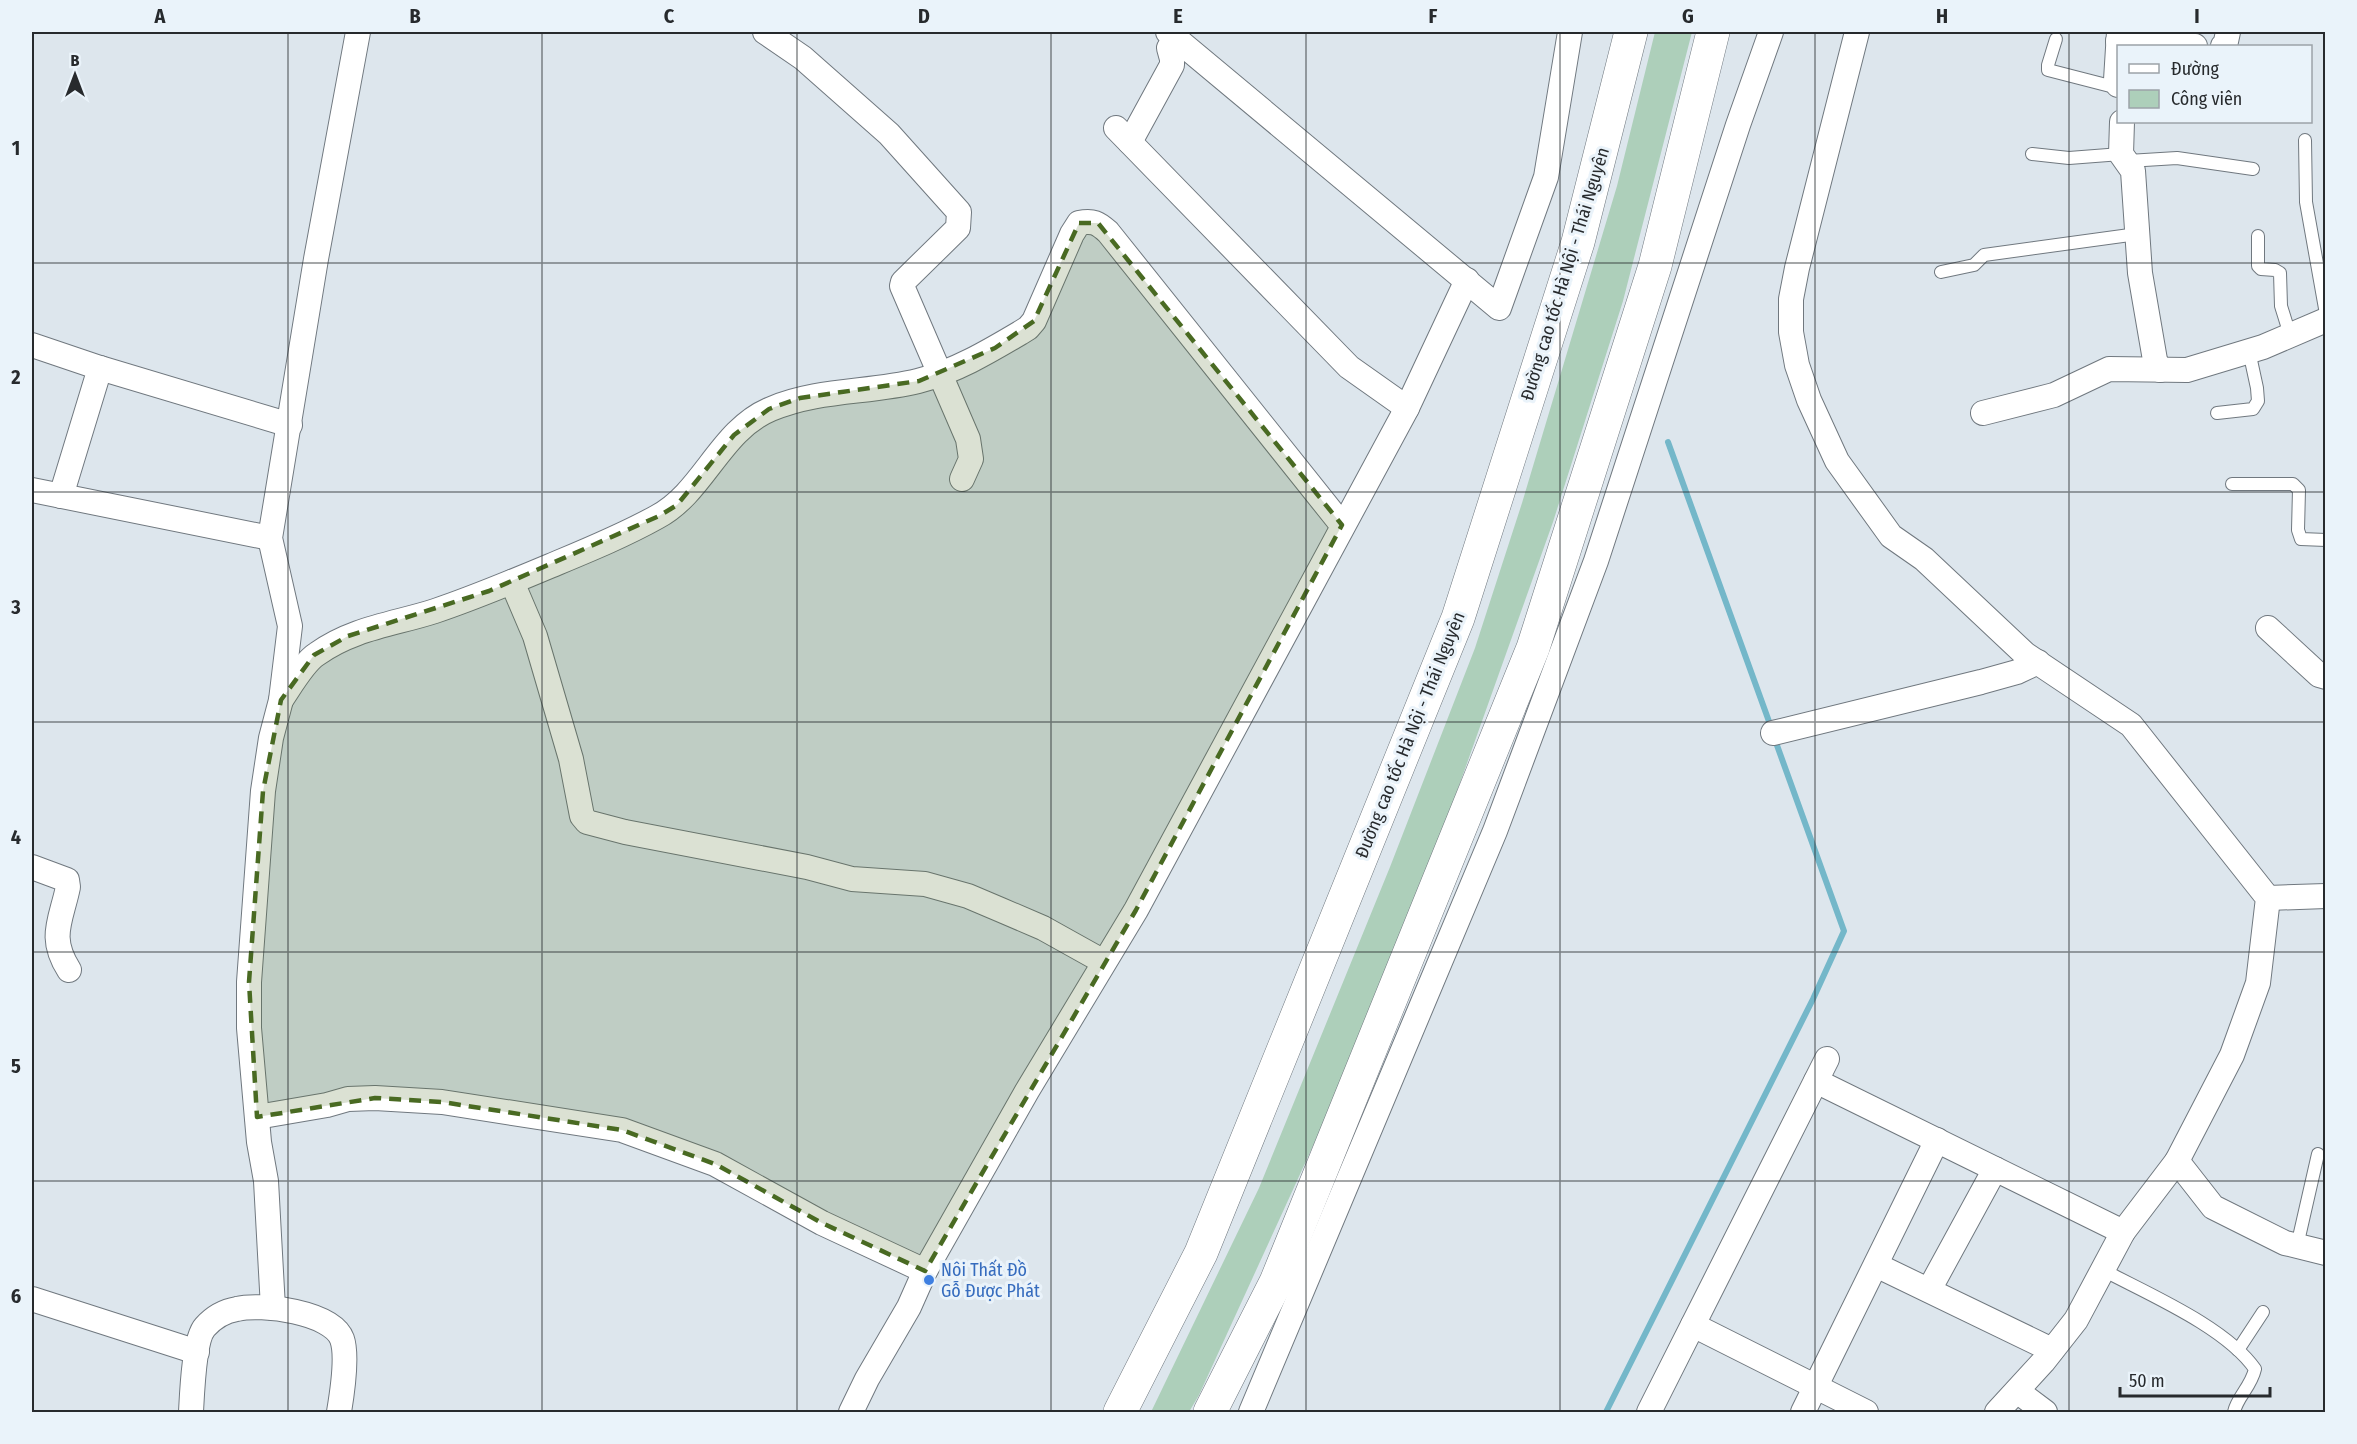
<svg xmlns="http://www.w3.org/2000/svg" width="2357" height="1444" viewBox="0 0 2357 1444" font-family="'Fira Sans Condensed',sans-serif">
<rect width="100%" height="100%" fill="#dde6ed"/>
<path fill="#adcfba" d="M1655,32H1692L1623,301L1553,522L1430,867L1334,1100L1199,1395L1189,1412H1151L1259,1188L1390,867L1475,648L1522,503L1617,186Z"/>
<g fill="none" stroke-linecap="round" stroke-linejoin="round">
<g stroke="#74b7c9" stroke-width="6">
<path d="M1668,442L1771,727"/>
<path d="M1606,1412L1813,999L1844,931L1774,737"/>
</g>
<defs>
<g id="lane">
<path d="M2056,39L2048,65V70L2118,88"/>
<path d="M2305,140L2306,202L2326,314"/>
<path d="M2032,154L2069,158L2121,154"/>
<path d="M2128,161L2177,158L2253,169"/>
<path d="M2258,236V266L2261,269L2275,270L2280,273L2281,306L2290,335"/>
<path d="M1941,272L1974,265L1984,255L2137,234"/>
<path d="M2217,413L2253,409L2258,401L2257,388L2249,351"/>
<path d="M2232,484H2293L2299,490L2298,530L2301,539L2326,540"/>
<path d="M2297,1246L2318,1154"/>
<path d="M2103,1270C2148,1294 2226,1327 2255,1369C2251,1387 2237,1397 2234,1412"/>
<path d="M2238,1350L2263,1312"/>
</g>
<g id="street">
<path d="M765,32L803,58L889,134L959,212L958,228L903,282L902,286L968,439L971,459L962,479"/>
<path d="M1168,32L1499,308L1546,177L1570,32"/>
<path d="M1857,32L1797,268L1791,299V332L1797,365L1809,400L1837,461L1891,536L1924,559L2025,654L2131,725L2268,898L2258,983L2232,1055L2177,1161L2123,1232L2076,1320L2043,1362L1997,1412"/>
<path d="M2118,41L2195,46"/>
<path d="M2223,46H2225L2228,32"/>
<path d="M2118,85L2116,80L2119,32"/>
<path d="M2122,122L2121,154L2133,171L2140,273L2155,360L2160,370"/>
<path d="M1116,128L1349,367L1407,408"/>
<path d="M1130,142L1172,65V59L1169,48L1176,38"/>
<path d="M32,345L100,368L290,425"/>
<path d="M1983,413L2054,395L2109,369L2187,370L2263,347L2326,320"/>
<path d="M32,490L270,538"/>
<path d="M61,496L100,368"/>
<path d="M512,582L535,636L571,759L582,816L587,822L625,832L807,867L852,879L925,884L968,896L1001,910L1043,928L1104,962"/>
<path d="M2268,628L2319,675L2326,677"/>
<path d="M281,700C290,687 304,662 317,654C353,628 395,624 435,611C474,598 512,582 550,566C586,551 623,536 657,517C704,492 720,430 771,409C818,389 869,393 918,381C954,372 988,352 1020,333L1028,328L1034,321L1072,234L1079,223C1093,220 1098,223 1108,232L1342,525"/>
<path d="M1773,733L1981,682L2017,672L2038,662"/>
<path d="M32,867L67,880L68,887C61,921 48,937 69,970"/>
<path d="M2268,898L2326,896"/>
<path d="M1816,1081L2123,1232"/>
<path d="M257,1117L327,1105L348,1099L375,1098L442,1102L622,1130L715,1164L822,1223L925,1271"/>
<path d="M2177,1161L2213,1207L2285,1243L2326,1253"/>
<path d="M1876,1265L2052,1350"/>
<path d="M1929,1290L1995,1169"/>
<path d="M32,1299L197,1352"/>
<path d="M273,1308L266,1181L259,1142L249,1028V982L263,791L271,738L281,700L290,626L270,538L316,259L358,32"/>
<path d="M1693,1325L1866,1412"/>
<path d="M2017,1391L2045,1412"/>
<path d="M191,1412C192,1394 194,1339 205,1327C213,1318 225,1311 237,1309C261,1303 332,1312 342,1339C348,1356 342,1394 339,1412"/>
<path d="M851,1412L867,1379L909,1307L925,1271L1027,1091L1136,910L1407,408L1467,280"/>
<path d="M1251,1412L1495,831L1596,561L1738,125L1771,32"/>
<path d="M1649,1412L1827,1059"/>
<path d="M1803,1412L1937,1140"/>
</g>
<g id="highway">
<path d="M1120,1412L1201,1253L1458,618L1578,242L1631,32"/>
<path d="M1210,1412L1276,1282L1533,648L1655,266L1713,32"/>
</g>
</defs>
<use href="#lane" stroke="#70787f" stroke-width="14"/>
<use href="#street" stroke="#70787f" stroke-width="26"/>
<use href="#highway" stroke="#70787f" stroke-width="34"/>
<use href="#lane" stroke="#fff" stroke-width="12"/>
<use href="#street" stroke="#fff" stroke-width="24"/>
<use href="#highway" stroke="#fff" stroke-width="33"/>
</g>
<path fill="#496a22" fill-opacity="0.2" stroke="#496a22" stroke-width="4.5" stroke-dasharray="12 8" stroke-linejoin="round" d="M1079,223H1098L1342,525L1136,910L925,1271L822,1223L715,1164L622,1130L442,1102L375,1098L257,1117L249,982L263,791L281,700L314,655L348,636L489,591L659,516L677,505L734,435L769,409L800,398L919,381L995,348L1034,321Z"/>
<path fill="none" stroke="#272a2d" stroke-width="1.5" stroke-opacity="0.55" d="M288,32V1412M542,32V1412M797,32V1412M1051,32V1412M1306,32V1412M1560,32V1412M1815,32V1412M2069,32V1412M32,263H2326M32,492H2326M32,722H2326M32,952H2326M32,1181H2326"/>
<circle fill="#3f7fe0" stroke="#eaf3fa" stroke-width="2" cx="929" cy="1280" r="6"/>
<g text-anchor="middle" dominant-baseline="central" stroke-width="6" stroke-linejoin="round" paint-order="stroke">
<g font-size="18" fill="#272a2d" stroke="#eaf3fa">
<text transform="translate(1565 274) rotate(-73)">Đường cao tốc Hà Nội - Thái Nguyên</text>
<text transform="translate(1410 735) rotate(-68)">Đường cao tốc Hà Nội - Thái Nguyên</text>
</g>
<g font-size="18" fill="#366cbe" stroke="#eaf3fa" text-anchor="start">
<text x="941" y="1270">Nội Thất Đồ<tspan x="941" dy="21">Gỗ Được Phát</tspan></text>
</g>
</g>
<rect width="2357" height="1444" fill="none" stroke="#eaf3fa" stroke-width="66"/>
<rect x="2117" y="45" width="195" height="78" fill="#eaf3fa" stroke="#9ca3a8" stroke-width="1.5"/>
<rect x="2129" y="64" width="30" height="9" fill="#ffffff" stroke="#9ca3a8" stroke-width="1.5"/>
<text x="2171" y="75" font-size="18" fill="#272a2d">Đường</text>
<rect x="2129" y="90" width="30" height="18" fill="#adcfba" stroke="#9ca3a8" stroke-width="1.5"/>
<text x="2171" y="105" font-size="18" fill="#272a2d">Công viên</text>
<g transform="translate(75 75)" stroke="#eaf3fa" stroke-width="4.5" paint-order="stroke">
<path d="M0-4.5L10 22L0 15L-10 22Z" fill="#272a2d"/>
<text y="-9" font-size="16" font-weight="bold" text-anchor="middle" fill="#272a2d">B</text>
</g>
<path d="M2120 1387v9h150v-9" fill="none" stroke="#272a2d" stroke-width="3"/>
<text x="2129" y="1387" font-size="18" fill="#272a2d" stroke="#eaf3fa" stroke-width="4.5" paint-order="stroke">50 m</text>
<rect x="33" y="33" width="2291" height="1378" fill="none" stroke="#272a2d" stroke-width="2"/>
<g font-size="20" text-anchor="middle" font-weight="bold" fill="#272a2d">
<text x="160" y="23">A</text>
<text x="415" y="23">B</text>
<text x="669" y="23">C</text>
<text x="924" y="23">D</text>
<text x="1178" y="23">E</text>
<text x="1433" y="23">F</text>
<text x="1688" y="23">G</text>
<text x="1942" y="23">H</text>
<text x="2197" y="23">I</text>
<text x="16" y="155">1</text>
<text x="16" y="384">2</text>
<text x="16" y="614">3</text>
<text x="16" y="844">4</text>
<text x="16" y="1073">5</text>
<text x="16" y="1303">6</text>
</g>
</svg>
